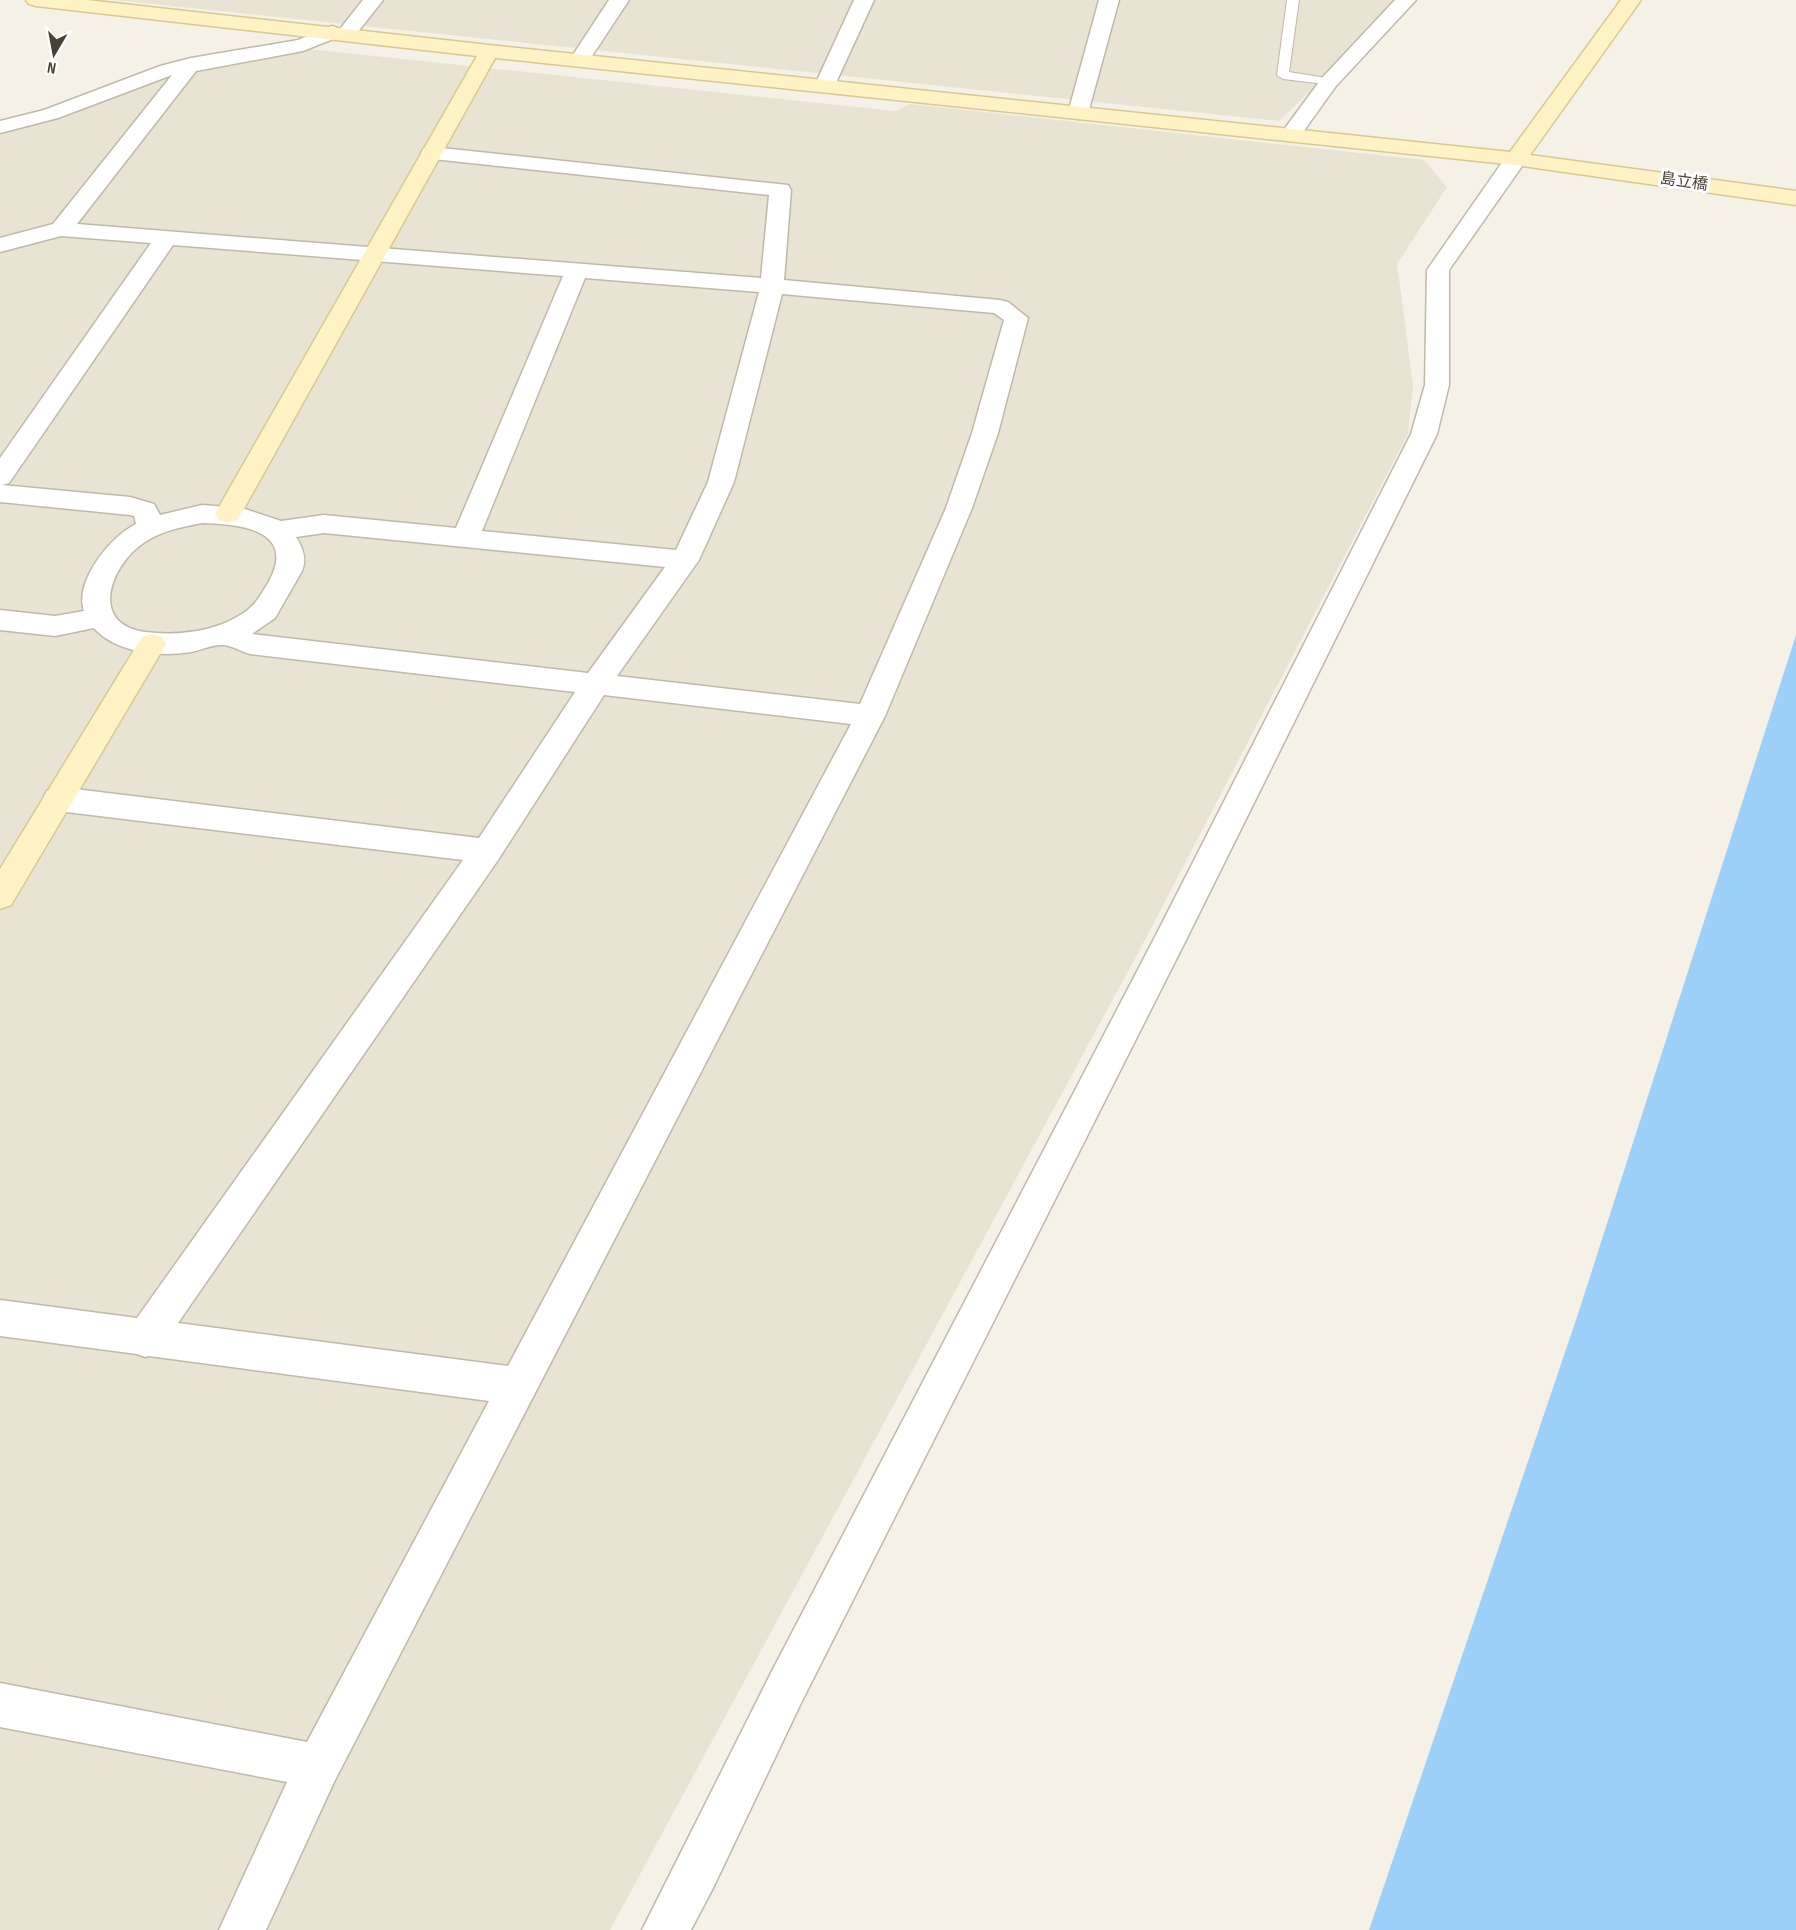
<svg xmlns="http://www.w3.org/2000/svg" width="1796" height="1930" viewBox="0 0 1796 1930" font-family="'Sofia Sans Condensed','Noto Sans JP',sans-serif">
<rect width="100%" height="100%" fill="#f5f1e6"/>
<g fill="#e9e3d4">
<path d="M114,0H1395L1331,71L1279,121Z"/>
<path d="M308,49L895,111L911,104L1424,160L1447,187L1397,264L1413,385L1408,434L1146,938L610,1930H0V135L11,129L139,84L199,67Z"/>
</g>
<path fill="#9dd0f8" d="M1796,635V1930H1369L1578,1314Z"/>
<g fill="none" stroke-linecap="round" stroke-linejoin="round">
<defs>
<path id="lane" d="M1287,0H1299L1289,72L1333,79V85L1283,79L1277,75Z"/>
<g id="street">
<path d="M363,0H383L353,38L346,40L338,37L303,51L196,71L77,224L761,278L769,195L424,158L421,153L424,148L432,147L788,185L791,190L784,280L1000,300L1008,302L1028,318L998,433L972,508L885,716L334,1782L266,1930H219L287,1782L0,1727V1683L307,1742L489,1401L149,1356L145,1357L137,1354L0,1336V1300L137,1318L463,860L58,811L47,807L43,799L47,791L58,787L479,838L575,692L250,654C242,652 231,645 223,645C214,644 201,650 191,652C160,657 116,653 94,628L55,636L0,630V610L55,616L84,611C74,581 111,536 136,524L134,516L130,515L0,502V458L151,243L61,236L0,252V238L53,224L172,75L58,118L0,133V121L44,110L160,66L191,58L298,40L332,26L340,29ZM173,245L563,276L456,528L324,515L281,521L245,509L215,506L202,505L160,515L154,504L130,497L2,485L9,483ZM585,278L759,292L708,482L676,550L482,531ZM782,294L994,313L1004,320L972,433L946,508L860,704L617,676L699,560L734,482ZM202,523C241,524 298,530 268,583C260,596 255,606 242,614C214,632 178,636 145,632C89,624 110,567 142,544C160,531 181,527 202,523ZM324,533L665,567L588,673L252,634L275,618L302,571C307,559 303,548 296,537ZM604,695L851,724L508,1366L178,1323L498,860Z"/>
<path d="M609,0H629L586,65H572L569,61Z"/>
<path d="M854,0H874L834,87L831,91H817L814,87Z"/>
<path d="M1099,0H1119L1088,113L1085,117L1078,119L1071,117L1068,113Z"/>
<path d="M1395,0H1416L1336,86L1298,139L1291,141L1284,139L1280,135L1322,78Z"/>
<path d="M1516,153L1524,154L1527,159L1449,270V385L1437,434L1184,944L801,1703L714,1886L691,1930H642L771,1673L1156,935L1411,434L1425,385L1427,270L1508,154Z"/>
</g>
<g id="secondary">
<path d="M26,0H87L489,45L1510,152L1621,0H1641L1530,155L1796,191V205L1516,165L495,58L241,514L237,520L228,523L219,520L215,514L477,56L36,6L29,4Z"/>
<path d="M152,634L162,637L166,644L11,905L0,909V869L142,637Z"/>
</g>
</defs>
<use href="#lane" stroke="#c1b9a8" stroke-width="2"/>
<use href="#street" stroke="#c1b9a8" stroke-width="3"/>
<use href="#secondary" stroke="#d9c891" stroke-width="3"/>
<use href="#lane" fill="#fff" fill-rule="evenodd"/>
<use href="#street" fill="#fff" fill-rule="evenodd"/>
<use href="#secondary" fill="#fff3c6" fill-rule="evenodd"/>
</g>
<g text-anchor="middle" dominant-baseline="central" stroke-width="6" stroke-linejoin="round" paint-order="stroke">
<g font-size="16" fill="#494135" stroke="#fff">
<text transform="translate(1684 182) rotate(8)">島立橋</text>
</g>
</g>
<g transform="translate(54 54) rotate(190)" stroke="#ffffff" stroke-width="4.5" paint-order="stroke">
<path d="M0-4.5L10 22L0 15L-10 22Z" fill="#494135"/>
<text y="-9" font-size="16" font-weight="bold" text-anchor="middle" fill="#494135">N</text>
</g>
</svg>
